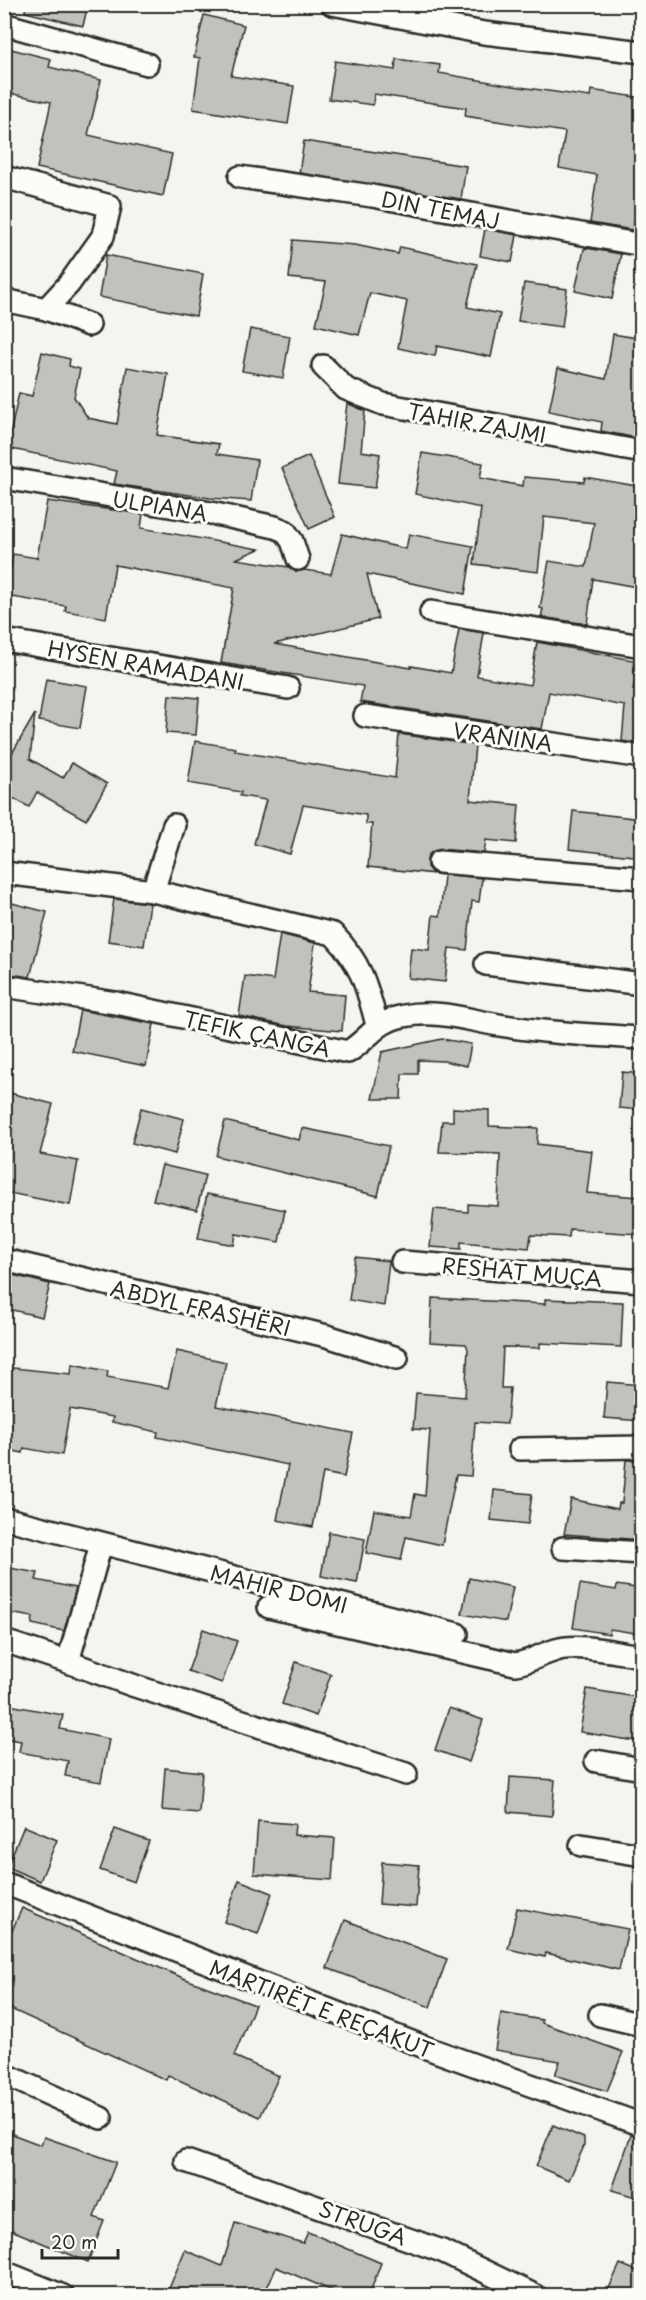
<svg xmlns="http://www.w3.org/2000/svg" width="646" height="2300" viewBox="0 0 646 2300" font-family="'Playpen Sans',sans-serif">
<rect width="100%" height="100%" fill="#f5f4ef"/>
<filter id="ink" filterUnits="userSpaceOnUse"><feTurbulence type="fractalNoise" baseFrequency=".0167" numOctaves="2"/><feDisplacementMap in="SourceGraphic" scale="12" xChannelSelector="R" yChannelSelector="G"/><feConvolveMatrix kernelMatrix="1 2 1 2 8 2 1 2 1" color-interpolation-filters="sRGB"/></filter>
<g filter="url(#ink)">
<g fill="#c2c1be" stroke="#2b2b2b" stroke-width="1.5">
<path d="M26,4H88L83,26L25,12Z"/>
<path d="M204,15L244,25L231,76L294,86L288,124L193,109L200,58L194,57Z"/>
<path d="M11,49L51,59L49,67L101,80L88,135L172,154L163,196L37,168L51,102L4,92V74Z"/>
<path d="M396,59L440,65L439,73L513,86L590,97L591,90L642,98V189H639L633,230L590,223L597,175L559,168L565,132L465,116L466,108L374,94L373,105L329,99L335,61L395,70Z"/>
<path d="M304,141L466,166L461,199L299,173Z"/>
<path d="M485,229L517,235L512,262L480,256Z"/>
<path d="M293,240L355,245L398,254L400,247L477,264L467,307L500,314L491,357L437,346L435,356L398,348L407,301L370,293L359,335L316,325L326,282L289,278Z"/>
<path d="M586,248L621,254L612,299L575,291L584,249Z"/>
<path d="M106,255L203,274L196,316L99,297Z"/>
<path d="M524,283L567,289L562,327L518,321Z"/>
<path d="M250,329L290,336L283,378L242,371Z"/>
<path d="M613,334L642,339V439L601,431L602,422L549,411L558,368L606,379Z"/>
<path d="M42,352L70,359L69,366L80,369L74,397L88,418L117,424L127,367L168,374L157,435L219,444L217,454L257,460L251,501L210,498L114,484L117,471L7,448L19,393L32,396Z"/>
<path d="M347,403L365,411L361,451L380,454L375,488L338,484Z"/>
<path d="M422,453L483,463L480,478L523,486L524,477L584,482L585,477L642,487V588L593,579L587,624L541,617L543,609L540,608L549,561L586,567L594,523L544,517L538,572L474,564L481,508L415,494Z"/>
<path d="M309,456L335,517L309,529L282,468Z"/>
<path d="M47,501L143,514L141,528L259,549L236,559L289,567L296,572L304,570L331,574L342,534L406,549L409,534L473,546L465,594L367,574L378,619L274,644L411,668V666L451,673L459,629L484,633L477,676L530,685L537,642L638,661L633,690L642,691V744L622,741L625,706L549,692L542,729L360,702L363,686L221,663L234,588L115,565L106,618L65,611L66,606L6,596L13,554L37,558Z"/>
<path d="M46,679L87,686L80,728L39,721Z"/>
<path d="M169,695L199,698L196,735L166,733Z"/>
<path d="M35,714L30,759L63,778L72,763L107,784L86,820L37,792L29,807L4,793V767Z"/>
<path d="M399,734L475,745L470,800L519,805L516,843L486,840L484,853L440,849L428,855L427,867L432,873L482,878L479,902L472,901L467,950L449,948L445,982L408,978L411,948L429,950L433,915L440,916L444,875L368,867L372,824H366V815L303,805L290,854L254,844L266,800L240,796L241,792L188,783L195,741L236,748L235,751L395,778Z"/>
<path d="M573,811L642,819V857L569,849Z"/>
<path d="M114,899L150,903L144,946L108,941Z"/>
<path d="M4,901L47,912L30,977L4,973Z"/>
<path d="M280,934L315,943L308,992L345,995L342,1031L287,1026L239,1016L245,976L273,980Z"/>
<path d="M80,1010L154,1024L146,1066L72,1051Z"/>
<path d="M442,1039L471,1044L467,1066L444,1061L418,1060V1074H402L401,1099H372L382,1052Z"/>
<path d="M622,1072L642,1074V1110L619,1108Z"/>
<path d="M10,1093L53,1104L40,1154L78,1161L70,1205L4,1192V1114Z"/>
<path d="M141,1108L184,1119L175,1154L132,1143Z"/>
<path d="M453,1108L489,1110V1126L538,1128L537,1144L592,1151L587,1193L640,1197L637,1234L570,1229L569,1237L531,1235L529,1248L461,1242V1249L430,1247L434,1209L468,1212V1204L498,1206L500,1154L439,1152L442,1121H453Z"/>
<path d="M225,1121L299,1140L302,1128L389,1146L378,1196L216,1156Z"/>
<path d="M162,1165L205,1175L197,1210L153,1200Z"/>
<path d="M207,1194L285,1210L279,1242L236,1234L234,1245L198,1238Z"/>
<path d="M355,1257L389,1261L384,1306L349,1300Z"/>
<path d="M4,1273L50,1284L42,1317L4,1308Z"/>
<path d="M432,1298L545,1304V1299L623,1302L621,1347L540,1343V1348L503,1347L501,1388H510L507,1424L475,1422L471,1476L456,1475L442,1545L406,1537L401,1560L366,1553L374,1510L411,1516L415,1494L425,1496L430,1430L413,1429L416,1393L465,1397L468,1349L466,1344L430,1342Z"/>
<path d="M177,1351L226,1362L216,1406L353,1433L344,1477L323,1473L313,1527L277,1520L288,1465L157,1437L158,1432L112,1422L113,1417L70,1409L62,1455L24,1448L23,1453L4,1449V1367L71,1374L72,1364L108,1371L107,1377L168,1388Z"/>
<path d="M607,1382L642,1385V1421L604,1418Z"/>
<path d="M626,1460H642V1540L564,1534L571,1499L618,1509L619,1503H622Z"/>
<path d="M494,1490L532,1494L528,1524L491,1520Z"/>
<path d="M329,1532L365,1539L357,1583L321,1576Z"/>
<path d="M4,1567L38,1573L36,1580L76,1588L64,1631L32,1624L33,1617L4,1612Z"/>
<path d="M469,1578L513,1587L506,1622L462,1614Z"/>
<path d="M580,1584L616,1590L617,1585L642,1589V1634L610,1629L609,1634L573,1628Z"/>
<path d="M203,1629L237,1641L222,1683L188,1671Z"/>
<path d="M296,1662L331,1674L316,1716L282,1704Z"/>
<path d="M587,1689L642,1698V1742L580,1732Z"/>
<path d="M4,1704L63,1715L60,1729L109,1739L101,1782L65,1776L68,1761L19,1752L21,1741L4,1738Z"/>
<path d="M449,1708L483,1720L469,1762L435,1750Z"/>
<path d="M165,1768L202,1772L199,1813L162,1810Z"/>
<path d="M510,1777L555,1780L552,1816L508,1812Z"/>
<path d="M258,1821L295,1824L294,1835L335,1838L332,1880L254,1874Z"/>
<path d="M24,1826L57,1840L40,1881L7,1867Z"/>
<path d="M115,1829L149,1841L134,1882L100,1870Z"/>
<path d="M382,1862L419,1865L416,1907L379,1904Z"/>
<path d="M239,1880L272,1893L258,1934L224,1922Z"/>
<path d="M22,1908L183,1978L255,2005L234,2056L279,2076L260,2117L168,2075L166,2080L4,2006V1949Z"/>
<path d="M517,1908L628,1929L619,1970L546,1953L545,1957L508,1949Z"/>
<path d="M345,1920L447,1959L430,2007L327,1968Z"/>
<path d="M501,2013L542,2020V2023L623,2052L607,2091L555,2075L560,2061L495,2050Z"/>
<path d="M553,2125L584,2138V2146L569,2180L536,2166Z"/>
<path d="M4,2131L41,2145L44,2137L116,2162L94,2217L104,2221L88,2262L4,2227Z"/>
<path d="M631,2135L642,2137V2199L612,2190Z"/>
<path d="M235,2223L303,2243L308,2232L381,2263L369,2295H342L276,2267L264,2295H179L168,2291L185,2250L222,2266Z"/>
<path d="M620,2264L642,2273V2295H606Z"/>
</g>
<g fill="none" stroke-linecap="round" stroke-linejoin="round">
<defs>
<g id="street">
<path d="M332,4L484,33L642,52"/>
<path d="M4,24L147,64"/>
<path d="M4,177L110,206L103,236L69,284L46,309"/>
<path d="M240,177L372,196L642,245"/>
<path d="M4,300L46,309L89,325"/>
<path d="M323,366L346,389L383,404L642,452"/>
<path d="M4,478L211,513L275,527L285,531L292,541L298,559"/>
<path d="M431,612L642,646"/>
<path d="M4,640L288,688"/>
<path d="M365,716L642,757"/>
<path d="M439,862L642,878"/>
<path d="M4,873L153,891L333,934C362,964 367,987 377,1025"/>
<path d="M153,891L174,825"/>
<path d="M486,964L642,984"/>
<path d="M4,986L116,1003L348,1052C370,1038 376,1021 404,1016C436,1009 468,1020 499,1025C546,1033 595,1035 642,1038"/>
<path d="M4,1260L327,1336L397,1358"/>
<path d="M402,1262L642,1281"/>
<path d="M520,1449L642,1447"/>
<path d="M4,1518L457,1634"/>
<path d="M563,1548L642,1553"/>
<path d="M269,1607L515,1664C531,1662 541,1654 556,1650C578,1643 618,1653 642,1656"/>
<path d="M4,1641L68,1662L101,1544"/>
<path d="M68,1662L135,1686L406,1774"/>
<path d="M596,1761L642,1769"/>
<path d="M581,1845L642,1855"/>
<path d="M4,1883L427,2048L642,2125"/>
<path d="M600,2015L642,2025"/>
<path d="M4,2074L101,2118"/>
<path d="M186,2161L442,2251L536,2296"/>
<path d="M4,2272L63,2296"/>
</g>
</defs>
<use href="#street" stroke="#2b2b2b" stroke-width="26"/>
<use href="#street" stroke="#fdfcf7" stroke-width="21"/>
</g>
</g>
<g text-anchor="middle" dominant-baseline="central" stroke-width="6" stroke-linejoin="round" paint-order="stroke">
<g font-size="21" fill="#2b2b2b" stroke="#fdfcf7">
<text transform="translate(441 209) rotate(11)">DIN TEMAJ</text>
<text transform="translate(477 422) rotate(10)">TAHIR ZAJMI</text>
<text transform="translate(160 505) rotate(9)">ULPIANA</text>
<text transform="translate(146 664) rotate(10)">HYSEN RAMADANI</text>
<text transform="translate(503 736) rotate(8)">VRANINA</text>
<text transform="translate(257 1033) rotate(12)">TEFIK ÇANGA</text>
<text transform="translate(522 1271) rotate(5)">RESHAT MUÇA</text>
<text transform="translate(201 1307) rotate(13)">ABDYL FRASHËRI</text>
<text transform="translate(279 1588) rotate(14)">MAHIR DOMI</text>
<text transform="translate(322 2008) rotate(21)">MARTIRËT E REÇAKUT</text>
<text transform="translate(363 2222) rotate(20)">STRUGA</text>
</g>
</g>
<rect width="646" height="2300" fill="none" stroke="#fdfcf7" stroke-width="24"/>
<rect x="12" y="12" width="622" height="2276" fill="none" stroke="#2b2b2b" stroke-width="2" filter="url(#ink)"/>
<path d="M42 2249v9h76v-9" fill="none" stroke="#2b2b2b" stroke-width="3"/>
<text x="51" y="2249" font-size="18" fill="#2b2b2b" stroke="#fdfcf7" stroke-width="4.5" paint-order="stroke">20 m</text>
</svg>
